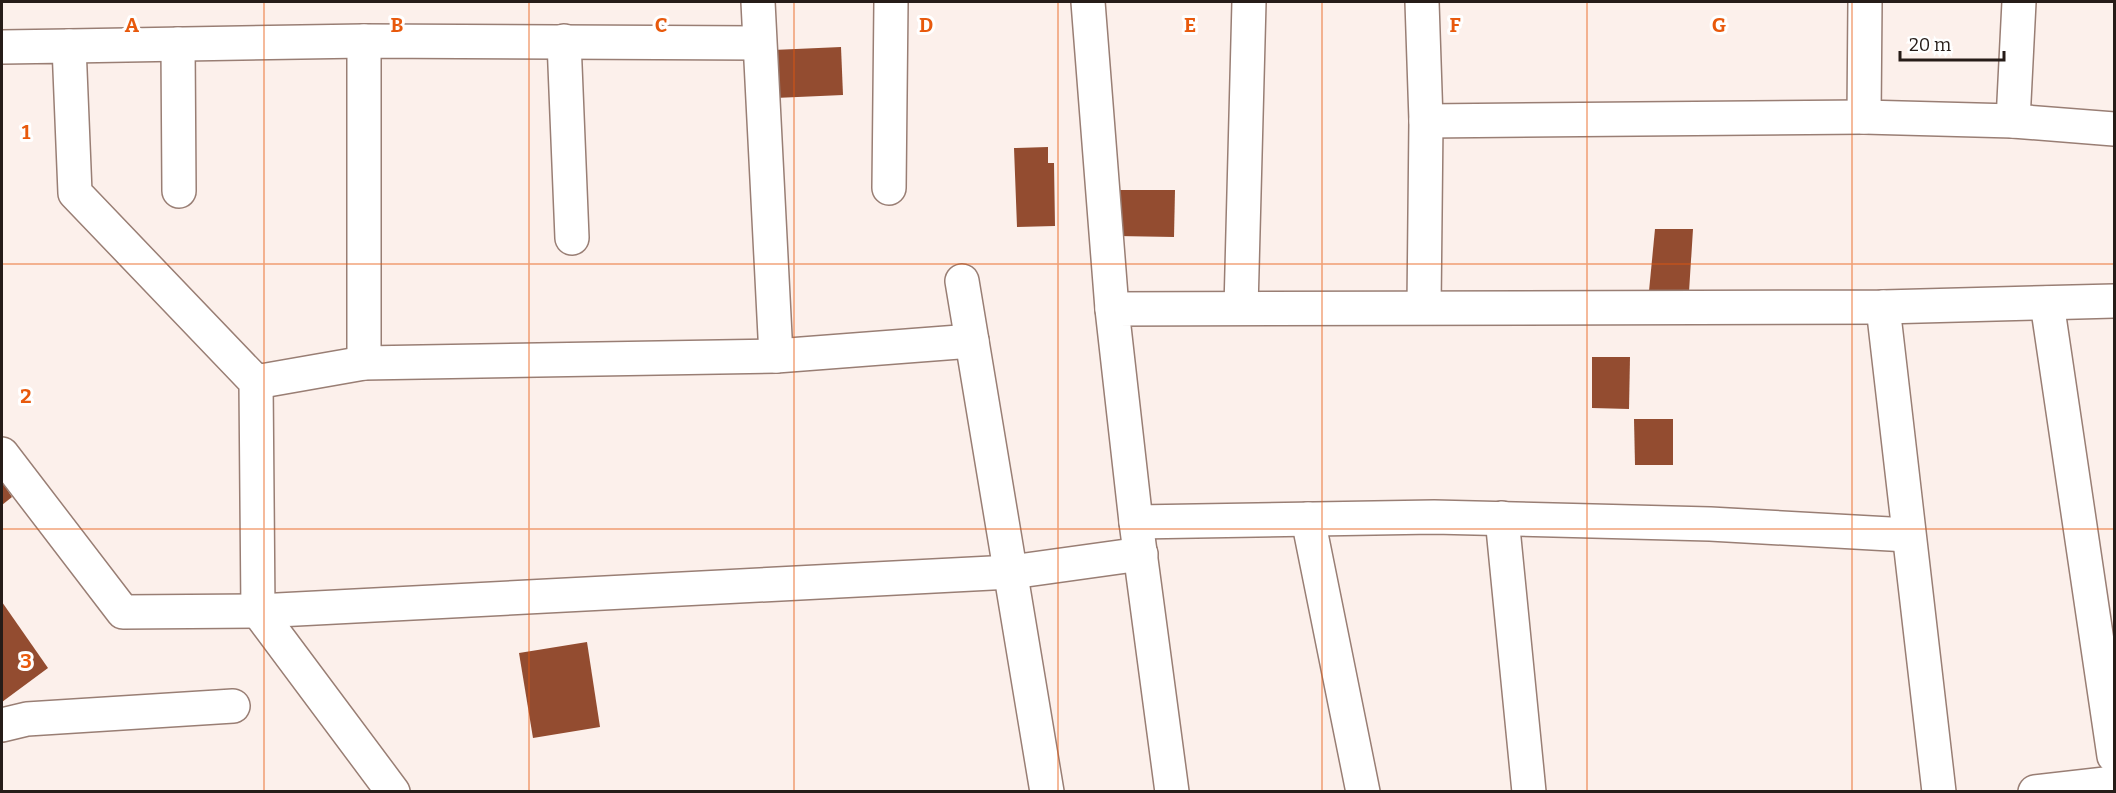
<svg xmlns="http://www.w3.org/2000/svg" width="2116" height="793" viewBox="0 0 2116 793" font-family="Bitter,serif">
<rect width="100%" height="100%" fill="#fcf0eb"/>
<g fill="#934c30">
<path d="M841,47L843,95L775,98L773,50Z"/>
<path d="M1048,147V163H1054L1055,226L1017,227L1014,148Z"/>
<path d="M1118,190H1175L1174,237L1117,236Z"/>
<path d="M1655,229H1693L1689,292L1649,291Z"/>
<path d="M1592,357H1630L1629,409L1592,408Z"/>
<path d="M1634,419H1673V465H1635Z"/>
<path d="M2,482L12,497L2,505Z"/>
<path d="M2,602L48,668L2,702Z"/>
<path d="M587,642L600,727L533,738L519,653Z"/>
</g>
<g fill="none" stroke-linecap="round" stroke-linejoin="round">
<defs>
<g id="minor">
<path d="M758,2L776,356L972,341"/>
<path d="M1088,2L1112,309"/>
<path d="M1422,2L1426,121L1424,307"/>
<path d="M1865,2L1864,117L2013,121L2114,129"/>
<path d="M564,41L572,238"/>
<path d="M759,43L364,41V363L776,356"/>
<path d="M178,44L179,191"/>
<path d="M69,46L364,41"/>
<path d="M2,47L69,46L75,193L256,382L258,611L393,792"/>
<path d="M1426,121L1864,117"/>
<path d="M2013,121L2019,2"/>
<path d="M889,188L891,2"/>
<path d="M962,281L1047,792"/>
<path d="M2047,303L2114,756"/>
<path d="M1883,307L1939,792"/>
<path d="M1241,308L1249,2"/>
<path d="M256,382L364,363"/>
<path d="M2,454L123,612L258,611L1011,572L1141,554"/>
<path d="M1502,518L1529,792"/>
<path d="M1308,519L1363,792"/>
<path d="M1136,522L1434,517L1710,524L1908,535"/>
<path d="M2,725L27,719L233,706"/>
<path d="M1172,792L1136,522L1112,309L1883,307L2114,301"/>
<path d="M2035,792L2114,783"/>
</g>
</defs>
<use href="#minor" stroke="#997e74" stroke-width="36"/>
<use href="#minor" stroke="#fff" stroke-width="33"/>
</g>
<path fill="none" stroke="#e8590c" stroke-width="1.5" stroke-opacity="0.55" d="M264,2V792M529,2V792M794,2V792M1058,2V792M1322,2V792M1587,2V792M1852,2V792M2,264H2114M2,529H2114"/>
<g font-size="20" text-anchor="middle" font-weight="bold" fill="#e8590c" stroke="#fff" stroke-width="6" stroke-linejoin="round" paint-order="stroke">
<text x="132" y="32">A</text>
<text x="397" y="32">B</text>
<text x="661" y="32">C</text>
<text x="926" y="32">D</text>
<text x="1190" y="32">E</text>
<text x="1455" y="32">F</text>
<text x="1719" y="32">G</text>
<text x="26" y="139">1</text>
<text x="26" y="403">2</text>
<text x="26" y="668">3</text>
</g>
<rect width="2116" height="793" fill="none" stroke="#261c18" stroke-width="6"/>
<path d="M1900 51v9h104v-9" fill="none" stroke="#261c18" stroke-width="3"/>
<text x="1909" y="51" font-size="18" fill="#261c18" stroke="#ffffff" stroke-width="4.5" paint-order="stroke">20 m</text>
</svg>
